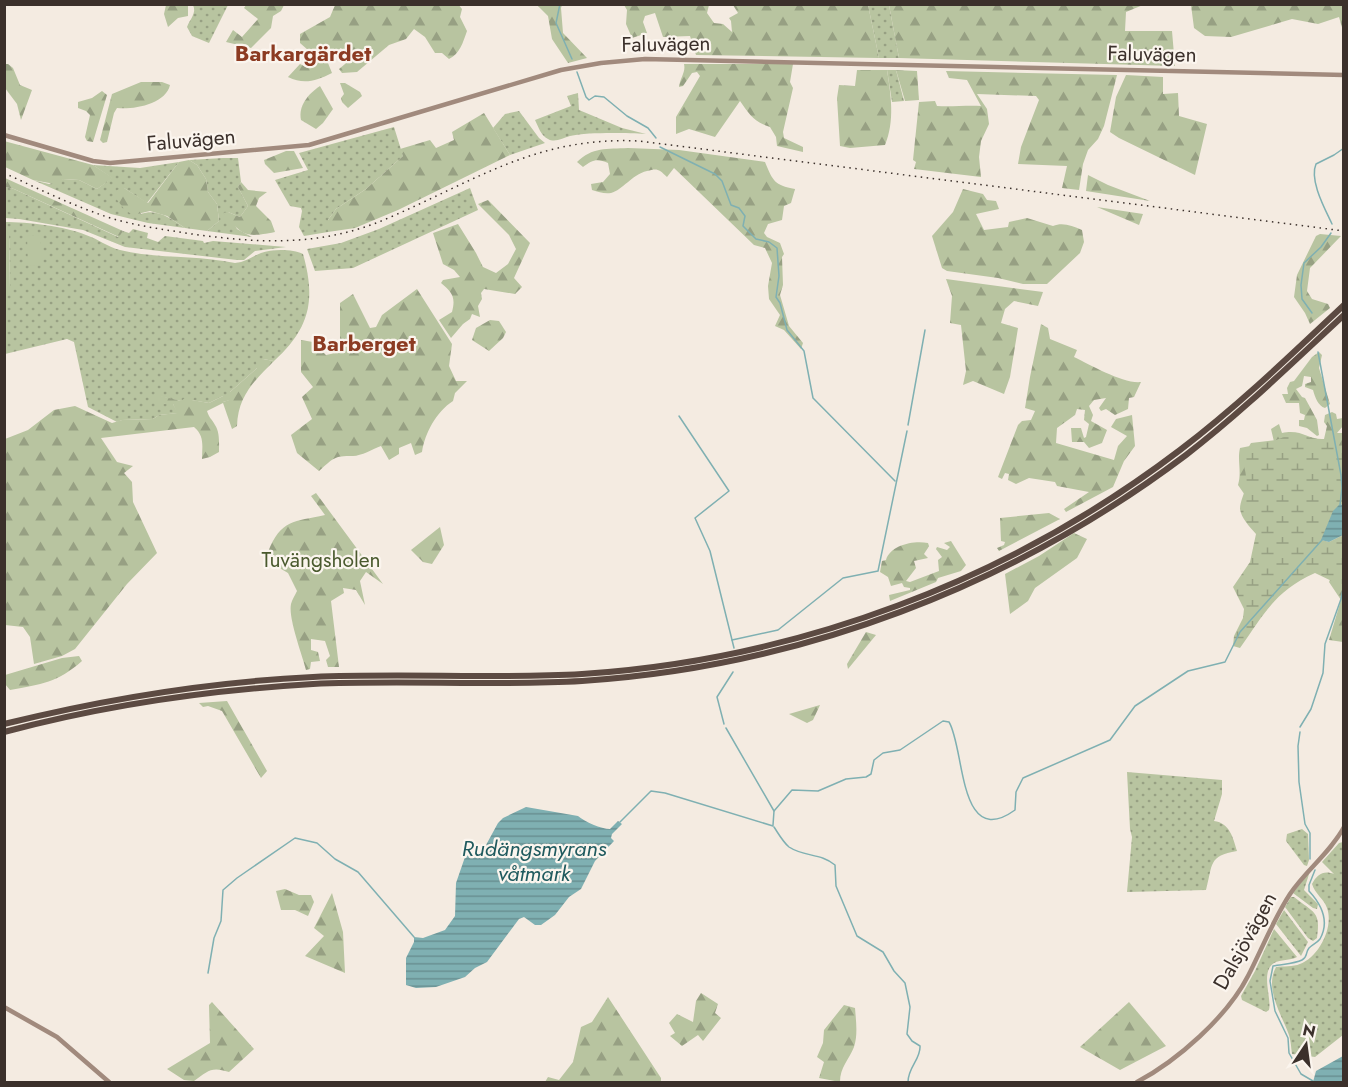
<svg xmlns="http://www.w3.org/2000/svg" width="1348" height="1087" viewBox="0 0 1348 1087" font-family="Jost,sans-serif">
<defs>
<pattern id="grass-dots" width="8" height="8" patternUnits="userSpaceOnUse" patternTransform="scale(1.5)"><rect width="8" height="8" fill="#b8c4a0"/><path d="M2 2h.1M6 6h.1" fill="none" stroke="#97a083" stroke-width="1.8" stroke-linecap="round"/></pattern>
<pattern id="forest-firs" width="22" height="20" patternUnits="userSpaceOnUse" patternTransform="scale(1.5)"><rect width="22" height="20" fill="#b8c4a0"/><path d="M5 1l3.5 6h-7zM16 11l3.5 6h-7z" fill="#97a083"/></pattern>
<pattern id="wetland-marsh" width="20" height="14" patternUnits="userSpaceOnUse" patternTransform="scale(1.5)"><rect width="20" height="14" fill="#b8c4a0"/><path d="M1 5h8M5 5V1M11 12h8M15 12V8" fill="none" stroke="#97a083"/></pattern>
<pattern id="water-rules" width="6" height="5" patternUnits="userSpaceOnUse" patternTransform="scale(1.5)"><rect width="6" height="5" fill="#7fb0b2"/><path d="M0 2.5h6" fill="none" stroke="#699091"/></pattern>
</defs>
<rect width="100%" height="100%" fill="#f4ebe1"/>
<g fill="url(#grass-dots)">
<path d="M193,5H228L209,43L192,36L187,27C190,19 197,13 193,5Z"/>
<path d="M868,5H889L899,58H879Z"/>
<path d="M887,70H896L904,101L892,102Z"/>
<path d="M578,93L579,110L622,128L646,134C626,133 589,132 570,136C563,138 555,143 548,139C541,136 538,126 535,120L571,106L567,96Z"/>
<path d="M519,111L539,138L545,143L510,155L493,128L505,114Z"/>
<path d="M394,127L403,156L366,189L336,209L328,220V232L304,236L299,227L302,211L301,208L290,206L275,180L308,170L299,153Z"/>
<path d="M223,158H238L241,182L238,187L248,206L240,217L228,212L237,229L252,237L207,231L219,221L217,204L208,192L206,179L197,165L189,160Z"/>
<path d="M179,162L147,203L124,188L141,214C158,208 171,219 185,228L148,223L111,214L33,180L49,184L63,179L79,180L97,189L112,178L93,165L140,168Z"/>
<path d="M5,187L14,189L118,237L123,231L129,233L133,229L148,233L147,238L158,242L165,236L203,241L204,243L213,241L286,247L255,251L244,260H237L125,247L83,230L19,219L5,218Z"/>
<path d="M470,188L478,210L353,268L315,271L307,249L341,243L379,229Z"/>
<path d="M4,222C29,222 64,226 86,235C98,239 108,247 120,250C157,259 197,255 235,263C246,262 251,257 261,253C272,249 293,249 303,254C316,300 310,328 274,361L263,359L257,368L230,392V400L223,402V396L209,403L191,400L181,401L158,396L165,404H173L178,413L159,415L153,419L122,420L117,422L88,407L74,342L67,339L5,354V288H10L9,233H5Z"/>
<path d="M1127,772L1222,780V794L1214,821C1230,823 1233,838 1237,851C1208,856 1213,864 1206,890L1127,892L1132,837L1130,829Z"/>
<path d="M1302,829L1308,834L1309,860L1307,866L1304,865L1286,841L1287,834Z"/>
<path d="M1343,842V1035L1315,1057L1292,1054C1291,1048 1291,1041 1289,1035C1282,1015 1264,989 1276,967C1283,966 1293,967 1300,964C1319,957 1334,927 1327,908C1324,899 1315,894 1312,884C1317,874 1324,870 1334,874L1322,862L1339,843Z"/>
<path d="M1310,871L1304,890L1318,904L1317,909L1313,908L1293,893Z"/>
<path d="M1291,897H1294C1314,913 1321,911 1317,938L1313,941L1308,938L1285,907Z"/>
<path d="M1284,910L1308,942L1301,956L1276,924Z"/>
<path d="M1274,929L1297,957C1290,961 1281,959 1274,963C1260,972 1272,998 1269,1010L1266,1012L1242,1000L1241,996L1255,971Z"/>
</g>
<g fill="url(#forest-firs)">
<path d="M458,4L462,9L460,17L467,31C463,42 460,54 449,59L442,53H435L425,37L414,29L406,39L389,45L357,72L342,73L339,69L351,59L341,48L326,58L332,73C316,81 304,85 288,77L300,64L308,68L317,58L300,43V34L330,17L335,5Z"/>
<path d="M166,5H188V16L178,18L168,27L164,14Z"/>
<path d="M246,5H284L281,11L273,16L271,28L251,48L226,42L233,30L242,37L258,19L244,8Z"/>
<path d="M537,5H562L561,8L563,33L587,58L568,63L552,39L548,16Z"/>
<path d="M624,5H709L707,13L714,23L723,24L732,32L731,21L729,18L738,13L733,5H868L879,58L696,55L690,36L663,37L655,13L645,16L643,22L647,33L632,38L626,24L627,10Z"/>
<path d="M889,5H1143L1126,12L1125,31H1172L1175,66L899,58Z"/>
<path d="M1191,5H1343V31L1339,17L1318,24L1292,19L1231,37L1205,36L1194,28Z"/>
<path d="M5,64H8L13,68L20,85L32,90L21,120L17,104L5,88Z"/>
<path d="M684,64H793L790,82L793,88L783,132L784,138L803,147V152L777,146L776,137L770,127C754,122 749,114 740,101L715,137L689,129L676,134V117L700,76L697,72L692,73L683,86L679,87C680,78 686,72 684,64Z"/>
<path d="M857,70H887C891,95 895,121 885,145L850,148L840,146L837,98L839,85L855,86Z"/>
<path d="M896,70L917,71L919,100L905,101Z"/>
<path d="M946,71L1117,75L1104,126L1098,139L1088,150L1083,164L1079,190L1062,188L1067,166L1018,164L1021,147L1039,100L1036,96L977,94L987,109L989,124L981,141L979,157L981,177L914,169L916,162L913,160L919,102L935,101L937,106C952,107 967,105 981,106L967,80L949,78Z"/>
<path d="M1126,75L1163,77V94L1178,93L1179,116L1207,124L1195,175L1119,138L1110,132L1116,97Z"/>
<path d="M141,82H162L170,85C166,104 133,110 117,108L114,113L107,142L103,143L100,140L112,94Z"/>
<path d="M340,83H345L360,92L362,96L348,108L342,102L341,98L344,94Z"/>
<path d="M320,86L333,109L323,123L316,129L301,120C298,106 308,94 320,86Z"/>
<path d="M102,91L107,95L93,142L87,141L85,137L90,115L86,111L78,108V102L92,98Z"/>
<path d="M484,113L510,155L398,210L355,228L328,232V220L336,209L366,189L403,156L400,149L430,140L436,148L454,140L452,132Z"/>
<path d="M4,141L93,165L113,178L97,189L79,180L63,179L60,185L33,180L5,167Z"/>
<path d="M628,148L679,150L765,162C773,181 774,185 795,189L791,203L784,206L782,220L768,224L764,233L767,237L780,243L784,254L782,257L783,285L780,295L789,326L803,343L801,349L784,330L775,326L780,315L769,299L768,286L772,263L765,248L754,245L674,168L667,177C659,169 657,168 647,171C631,175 623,190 611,193C604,194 599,192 592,190L591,184L603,182L610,174L608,163C597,158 592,160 583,167L577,162C592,147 607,149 628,148Z"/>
<path d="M286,151H294L303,168L274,173L265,164L264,160Z"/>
<path d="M189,160L197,165L206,179L208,192L217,204L219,221L207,231L185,228L167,216L150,211L133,215L125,210L114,196L117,190L124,188L148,203L179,162Z"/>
<path d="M1088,175L1108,185L1150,201L1086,191Z"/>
<path d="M5,178L16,183L123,231L119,237L14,189L5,187Z"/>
<path d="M241,182L248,190L267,192L259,198L256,206L271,221L275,232C245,238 243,236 223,213L228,212L240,217L248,206L238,187Z"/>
<path d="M963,189L983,194L987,200L996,201L999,209L976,214L984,230L1008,227L1009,222L1027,218L1053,226C1063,222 1072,226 1082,230L1084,242L1080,253L1047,284H1023L998,278L947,271L942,268L932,236L953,212Z"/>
<path d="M488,200L530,243L514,278L522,287L515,294L484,289L481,293L482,299L478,306L480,317L472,314L470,319L463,324L451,338L439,320L452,312C456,297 452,292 441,283L443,280L460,277L454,270L443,264L433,233L458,224L476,253L483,267L496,273L508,264L516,249L509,235L478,204Z"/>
<path d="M1097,207L1143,214L1139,225Z"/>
<path d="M1320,234L1341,236L1310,268L1307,291L1312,299L1328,304L1330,308L1310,324L1305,313L1294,297L1297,275L1316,236Z"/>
<path d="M946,279L1043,292L1038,306L1014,301L1005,309L1001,323L1018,328L1010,377L1004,394L973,381L963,385L966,371L961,325L950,323L952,296Z"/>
<path d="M417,289L452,344L449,366L456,381H467L455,393L453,401C436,412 425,433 422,452L415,455L411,443L399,448V454L389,460L381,446C373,449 361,456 353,456C333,456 334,458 319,471L297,453L291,435L312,419L302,397L313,387L301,372V340L313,342L326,355L340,352V303L353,294L370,328L376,327L382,315Z"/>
<path d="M490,320L499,321L506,332L503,338L489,351L472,340L476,328Z"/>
<path d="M1041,324L1048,328L1050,339L1077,350L1074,357C1091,365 1123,384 1141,382L1134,397L1129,398L1128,409L1115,415L1106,409L1101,411L1099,408L1106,398L1094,400L1089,406L1093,415L1091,421L1107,430L1102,443L1089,448L1084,442H1072L1071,428H1081L1084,438L1086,437L1089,424L1084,420L1085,410L1077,409L1075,415L1057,428L1056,443L1114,460L1118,446L1127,436L1111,427L1116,419L1132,415L1135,446L1124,461L1113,487L1066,512L1064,509L1089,492L1057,486L1055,482L1029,478L1016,484L1008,480L1009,474L1005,473L1002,479L998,477L1018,425L1022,421L1031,420L1035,411L1025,408L1030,377Z"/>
<path d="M1319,352L1322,355L1319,368L1330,404L1325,408C1318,406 1315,397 1313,390L1305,387V384L1311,382V377L1304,376L1302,386L1296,389L1302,397L1305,398L1317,420L1319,435L1317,436L1307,428L1299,426V420H1304L1305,415L1300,413L1299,403H1286L1282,394H1288L1287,388L1290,382L1294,381L1312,357Z"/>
<path d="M263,359L274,361C254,381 238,396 237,426L232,429L223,403L207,411C209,418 212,419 215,425C220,432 219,444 219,452L210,457L202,459C202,447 205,436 194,427L101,438L117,462L133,466L124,473L132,482L133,502L157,553L127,584L75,649L62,656L34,664L30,637L23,627L5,625V439L28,430L54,410L75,406L112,423L122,420L153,419L159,415L177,413L173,404H165L156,401L157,395L181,401L196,390L198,393L192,400L209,403L223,396V402L229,400L230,392L257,368L256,361Z"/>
<path d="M1332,412L1336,414L1337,419L1343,418V426L1337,433H1343V472L1249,501L1238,485C1242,471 1237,461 1240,448L1250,446H1275L1271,429L1279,424L1282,433C1303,429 1307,440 1324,439L1327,426L1324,422L1325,415Z"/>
<path d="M316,493L383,584L366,572L360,581L365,605L356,590L343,588L344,593L331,601L339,667H328L326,660L330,656L325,641L311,639V650L318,652L320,661L311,662L310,669L306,670C302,654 288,618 291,604C292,600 295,595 297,591L288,573L276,566L268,552C281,519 294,522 325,515L311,496Z"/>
<path d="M1049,513L1060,519L999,551L997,548L1004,545L1005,542L1001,541L1000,518Z"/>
<path d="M440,527L444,545L432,564L423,562L411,550Z"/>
<path d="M1074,533L1087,539L1077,558L1035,588L1028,601L1010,614L1005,574L1039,556Z"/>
<path d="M951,541L966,565L961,571L938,578L936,582L890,601L889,595L910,590V588L904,587L902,583L891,586L888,577L880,572L882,561L886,560C890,545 914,540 928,543L929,546L924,554L928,558L914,561L916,568L906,581L910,582L939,571L938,560L942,557L936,549L937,547L947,550L950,547L944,543Z"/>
<path d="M1335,569L1343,574V642L1329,640L1341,600L1329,582Z"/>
<path d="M866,632L876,635L848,669L847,664Z"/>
<path d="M79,656L82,661C57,683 42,684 10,690L5,684V675L62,658Z"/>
<path d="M227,701L267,771L261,778L222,711L208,706L203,707L199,703Z"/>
<path d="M820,705L813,720L807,723L789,714Z"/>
<path d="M285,889L299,895H311L314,902L308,916L295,910H281L276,891Z"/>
<path d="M332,893L343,932L345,973L305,956L324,936L314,928Z"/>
<path d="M701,993L718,1004L715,1013L721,1018L703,1041L698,1035L682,1046L670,1036L675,1033L669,1023L677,1014L693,1022L696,1001Z"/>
<path d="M608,997L661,1078V1082H545L548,1077L559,1080L573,1062L581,1027L592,1022Z"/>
<path d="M212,1002L254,1049L229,1072C211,1066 208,1071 194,1081L184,1080L167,1069L210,1043L209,1005Z"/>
<path d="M1129,1002L1166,1046L1120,1070L1080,1047Z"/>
<path d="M844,1005L855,1008C856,1021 858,1035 854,1047C849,1060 840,1067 840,1082L819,1078L824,1062L817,1057L823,1043L824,1030Z"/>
</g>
<path fill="url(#wetland-marsh)" d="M1292,434L1333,442L1343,449V505L1340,504L1322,540L1329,542L1343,535V584H1338L1315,573C1275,591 1264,614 1240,648L1233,646L1234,636L1243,618L1244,609L1233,587L1250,562L1256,534C1250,527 1241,518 1240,509C1240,501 1245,493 1246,485C1248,466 1237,465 1251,443L1276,440Z"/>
<g fill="#b8c4a0">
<path d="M5,233H9L10,288H5Z"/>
<path d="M40,235L43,265L28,266L27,236Z"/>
</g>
<g fill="url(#water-rules)">
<path d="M1340,504L1343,505V535L1329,542L1321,540L1333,511Z"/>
<path d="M526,807L578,816C585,822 601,829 610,829L618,821L622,824L612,834L611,838L614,841L595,861L581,889L569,897L555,915L541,925H535L524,917L519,919L487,962L475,968L465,977L436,987L416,988L406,985V958L414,942V937L423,938L445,930L455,916L456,883L465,857L486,845L498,823L503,818Z"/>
<path d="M1343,1056V1082H1313L1316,1071Z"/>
</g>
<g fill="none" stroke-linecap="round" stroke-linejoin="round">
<g stroke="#7fb0b2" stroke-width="1.5">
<path d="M560,4L556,23L572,59"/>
<path d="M577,72L586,97L589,100L595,96L604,97L627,116L648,128L656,138"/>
<path d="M660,147L715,174L722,181L731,205L739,208L745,216L743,226L756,239L769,242L777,248L779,276L776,297L780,303L787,330L804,351L813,398L895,481"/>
<path d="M1332,224C1325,209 1309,180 1316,164L1334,155L1344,148"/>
<path d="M1312,313L1302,299L1301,285L1304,263L1321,247L1331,233"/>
<path d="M1318,352L1341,475L1342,488L1340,505"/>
<path d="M679,416L729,491L695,518L710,551L734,648"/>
<path d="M908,425L925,330"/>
<path d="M732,640L778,630L843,578L878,571L907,431"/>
<path d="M724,724L717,697L733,672"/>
<path d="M1300,727L1311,709L1323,673L1325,644L1341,599L1344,585"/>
<path d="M726,728L774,811L773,825"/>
<path d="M1300,732L1298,746L1299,782L1305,824L1310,833V859"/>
<path d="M774,811L792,790L818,791L846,779L866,777L871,774L874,760L883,753L900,750L943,721L949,722C965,748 958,851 1015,810L1016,792L1023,778L1110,740L1135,706L1188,671L1225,662L1240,632L1322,540"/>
<path d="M620,822L651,791L665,793L773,826"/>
<path d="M774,827C778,833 783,842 789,847C804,857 821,853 835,865L836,886L857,936L883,952L894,971L905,983L910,1007L907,1034L912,1041L920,1046C921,1059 908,1067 908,1082"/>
<path d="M208,973L214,938L221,921L223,890L237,878L295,838L317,843L335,859L358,872L414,937"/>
<path d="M1313,1081L1301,1074L1289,1053L1288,1038L1275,1011L1270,981L1273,966C1282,964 1294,964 1302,960C1308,957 1305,953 1309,948C1313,944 1317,943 1320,939C1330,921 1321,904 1309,891V885L1315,870"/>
</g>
<g stroke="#a18a7d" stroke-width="4.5">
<path d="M4,135L93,161L110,163L309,145L561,70L601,63L645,59L1344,75"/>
<path d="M4,1007L57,1037L109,1082"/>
<path d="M1137,1082C1177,1061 1227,1017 1248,976C1262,949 1273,920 1290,894C1306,870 1330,853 1344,827"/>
</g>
<g stroke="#5c4a42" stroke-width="6">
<path d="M4,724C105,699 209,682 313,677C403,673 493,679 582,674C798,660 1009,580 1180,450C1238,406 1291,355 1344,305"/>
<path d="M4,732C105,705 209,690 313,684C402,680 492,686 582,681C800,667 1012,586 1186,455C1242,412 1292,363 1344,315"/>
</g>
<path stroke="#3b302b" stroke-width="1.5" stroke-dasharray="1.5 4.5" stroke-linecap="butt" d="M4,173C35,187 65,202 96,213C124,224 155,228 185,233C255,243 318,248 386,219C475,181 537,136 639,141L1344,231"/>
</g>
<g text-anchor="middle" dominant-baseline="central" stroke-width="4.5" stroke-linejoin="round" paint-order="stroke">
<g font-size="21" fill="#3b302b" stroke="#fbf5ee">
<text transform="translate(666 44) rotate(-1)">Faluvägen</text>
<text transform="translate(1152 54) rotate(1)">Faluvägen</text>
<text transform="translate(191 140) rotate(-5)">Faluvägen</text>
<text transform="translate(1245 941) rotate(-61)">Dalsjövägen</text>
</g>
<g font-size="21" fill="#4a5a2e" stroke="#fbf5ee">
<text x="321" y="560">Tuvängsholen</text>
</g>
<g font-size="22" font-weight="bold" fill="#8c3b22" stroke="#fbf5ee">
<text x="303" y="53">Barkargärdet</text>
<text x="364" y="343">Barberget</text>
</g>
<g font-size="22" font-style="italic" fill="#1f5a5e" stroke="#fbf5ee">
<text x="534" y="848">Rudängsmyrans<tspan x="534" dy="25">våtmark</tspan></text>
</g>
</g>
<rect width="1348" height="1087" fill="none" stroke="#3b302b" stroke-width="12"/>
<g transform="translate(1306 1045) rotate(13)" stroke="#fbf5ee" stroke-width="4.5" paint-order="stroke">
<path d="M0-4.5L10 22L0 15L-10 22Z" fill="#3b302b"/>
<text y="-9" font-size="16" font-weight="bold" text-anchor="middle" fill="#3b302b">N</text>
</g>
</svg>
